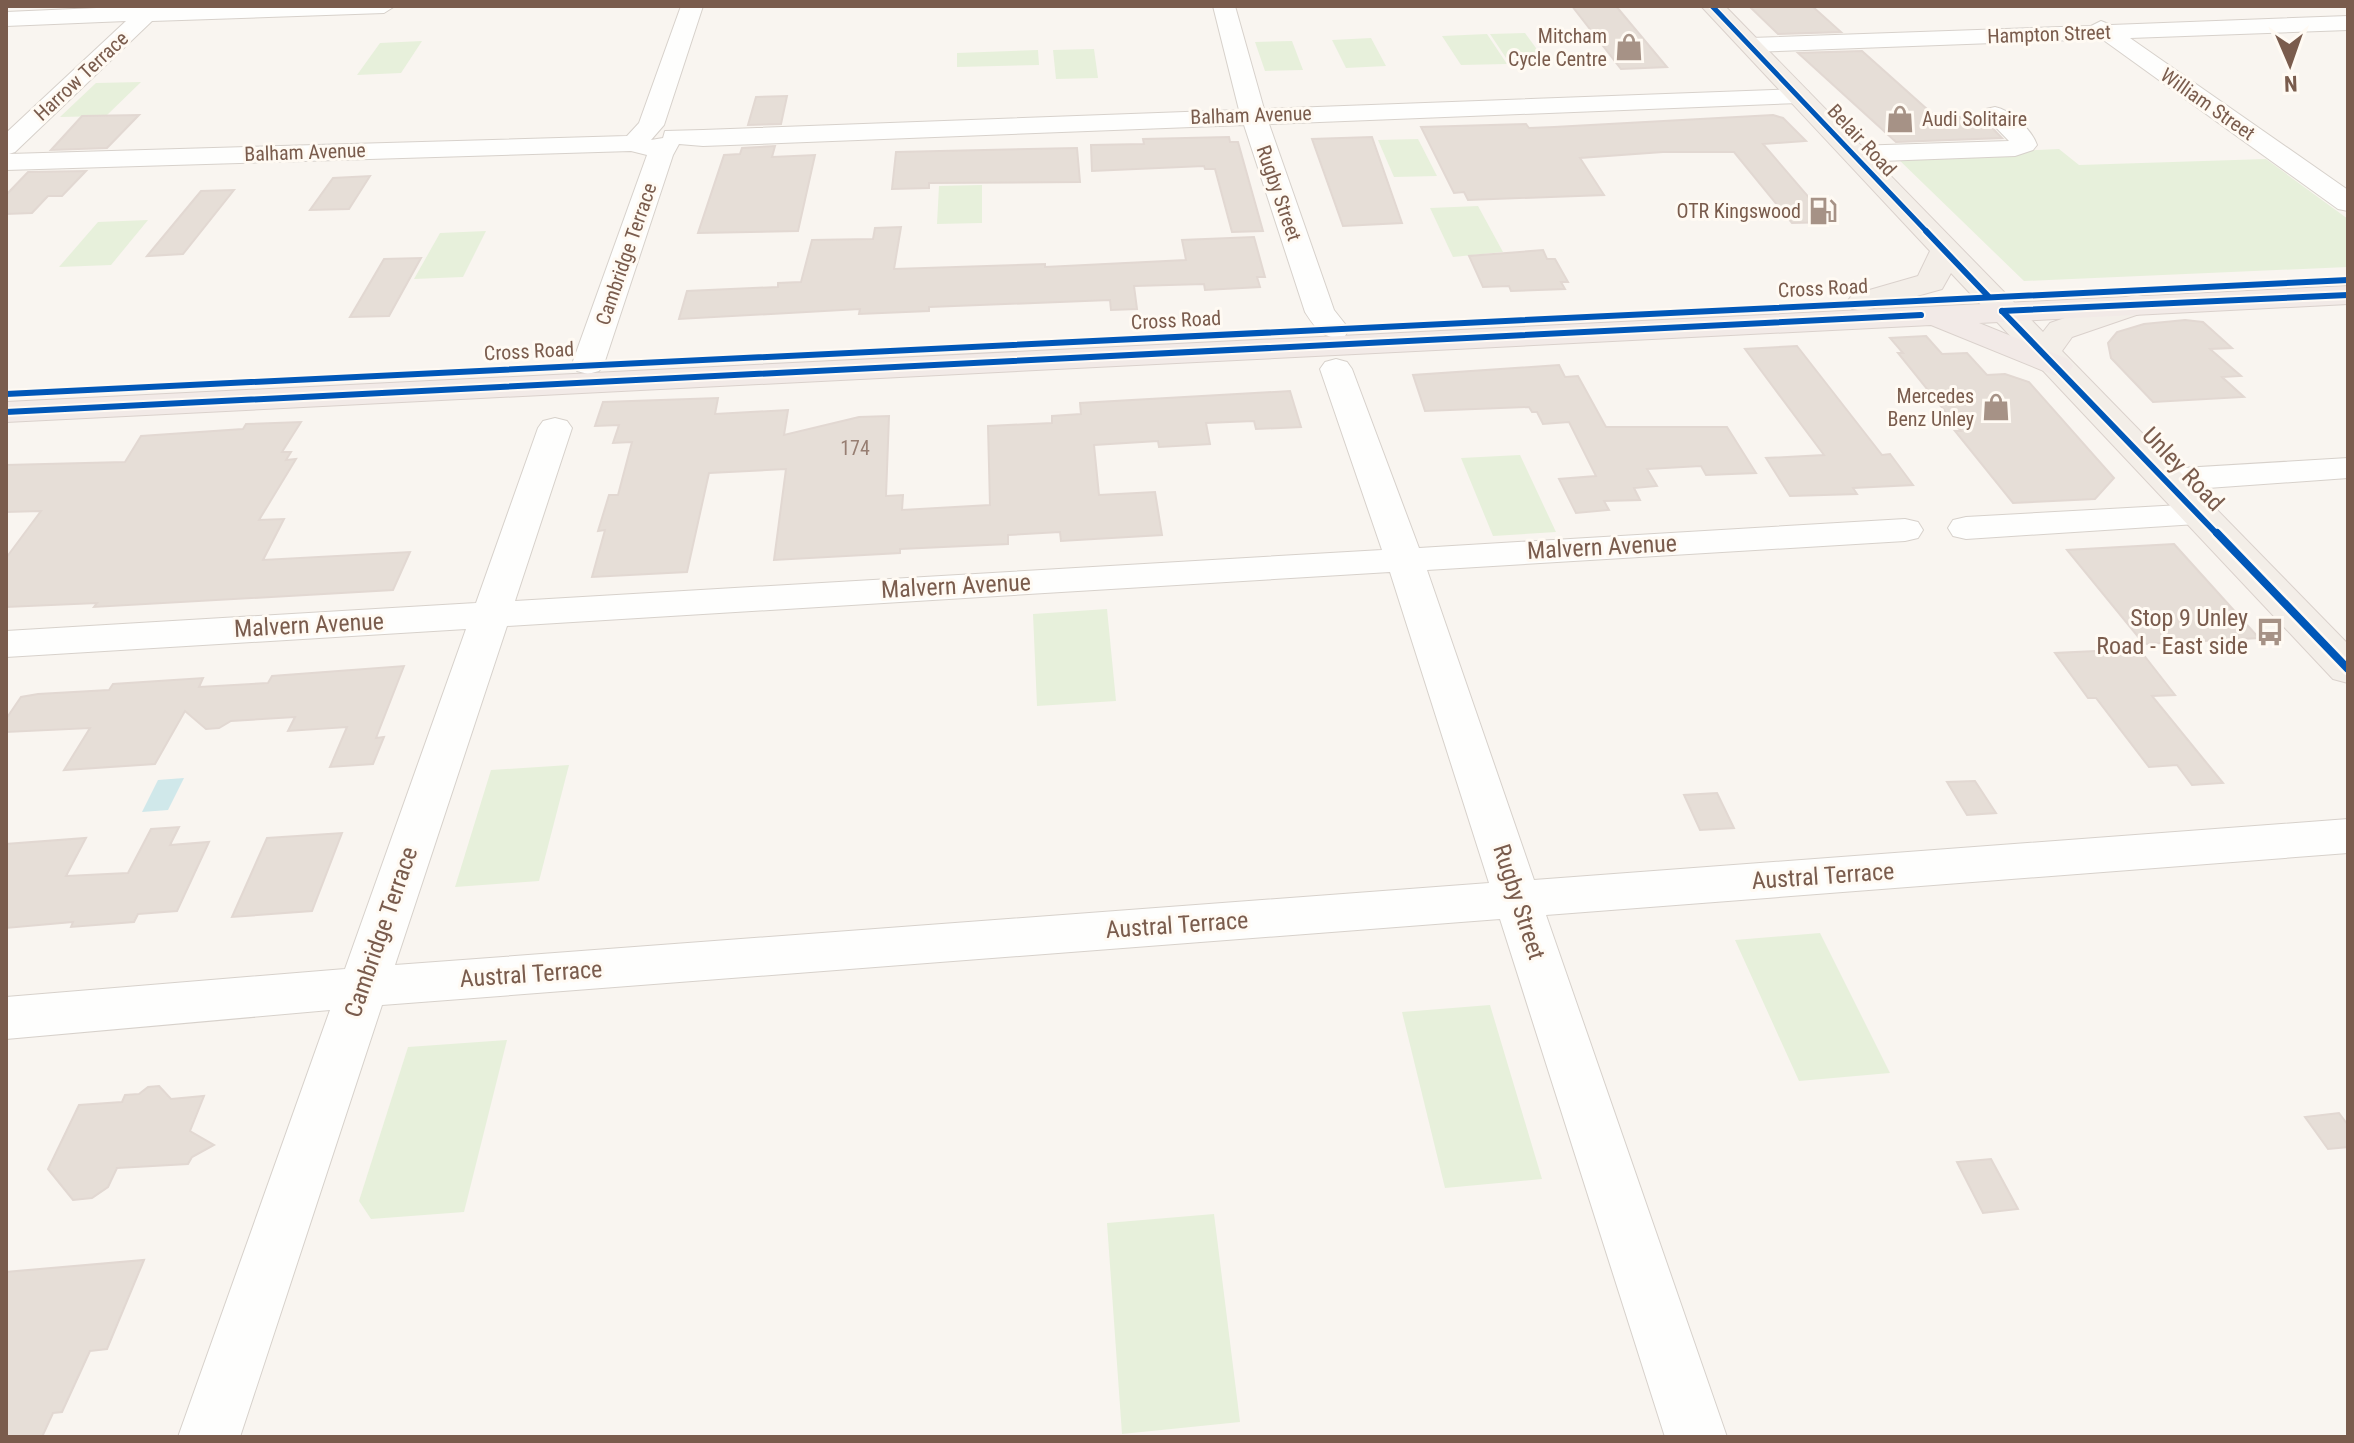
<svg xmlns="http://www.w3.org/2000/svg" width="2354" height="1443" viewBox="0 0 2354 1443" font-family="'Roboto Condensed',sans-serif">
<rect width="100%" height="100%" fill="#f9f5f0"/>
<g fill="#e7f0db">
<path d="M1525,33L1547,63L1510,64L1490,34Z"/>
<path d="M1487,34L1507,64L1461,65L1442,36Z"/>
<path d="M1371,38L1386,66L1346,68L1332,40Z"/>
<path d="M422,41L401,73L357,75L380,43Z"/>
<path d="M1292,41L1303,70L1265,71L1255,42Z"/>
<path d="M1094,49L1098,78L1056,79L1053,50Z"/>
<path d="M1038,50L1039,65L957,67V53Z"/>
<path d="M141,82L106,116L60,117L96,83Z"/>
<path d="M1418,139L1437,176L1394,177L1378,140Z"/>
<path d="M2059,149L2079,165L2266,159L2348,219V267L2024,281L1895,156Z"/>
<path d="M982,185V223L937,224L939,186Z"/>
<path d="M1478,206L1503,252L1453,257L1430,208Z"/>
<path d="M148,220L111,265L59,267L98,222Z"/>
<path d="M486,231L463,277L414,279L440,233Z"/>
<path d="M1520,455L1556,532L1493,536L1461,458Z"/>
<path d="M1107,609L1116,701L1037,706L1033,614Z"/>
<path d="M569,765L539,881L455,887L491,770Z"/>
<path d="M1820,933L1890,1073L1799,1081L1735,940Z"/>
<path d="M1490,1005L1542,1179L1445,1188L1402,1012Z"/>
<path d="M507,1040L464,1212L371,1219L359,1201L408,1047Z"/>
<path d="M1214,1214L1240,1422L1122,1434L1107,1223Z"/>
</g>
<path fill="#d0e8ea" d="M184,778L168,810L142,812L158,780Z"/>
<g fill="#e6ded7" stroke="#e2d8d2" stroke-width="2">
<path d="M1572,6H1616L1667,67L1621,69Z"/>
<path d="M1749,6H1812L1841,32L1778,34Z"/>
<path d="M1862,51L1937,118L1981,116L2002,138L1896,142L1798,53Z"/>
<path d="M787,96L781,124L748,125L756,97Z"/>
<path d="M139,115L107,148L51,150L82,116Z"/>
<path d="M1773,115L1783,118L1806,141L1763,144L1830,222L1792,223L1734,152H1663L1580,158L1604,195L1468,200L1464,192L1454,193L1421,127L1526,124L1529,128L1554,127Z"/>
<path d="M1229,137L1230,142H1238L1263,231L1232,232L1215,169H1205L1204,166L1092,171L1091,145L1144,144L1143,139Z"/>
<path d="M1372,137L1402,223L1343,226L1312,139Z"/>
<path d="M775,146L772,157L815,155L798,231L698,233L724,155L740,154L742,148Z"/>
<path d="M1077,148L1080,182L929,183V188L892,189L896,152Z"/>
<path d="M86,171L62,196H48L32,213L6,214V195L28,172Z"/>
<path d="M370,176L349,209L310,210L333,178Z"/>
<path d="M234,190L183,254L147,256L201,191Z"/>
<path d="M901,227L894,269L1045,264V267L1186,260L1182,240L1254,237L1265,277H1257L1260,287L1205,290L1204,284L1134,286L1137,309L1111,310L1110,300L929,307V311L859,314L860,309L679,319L687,291L778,287V283L801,282L812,240L873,239L875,228Z"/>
<path d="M1543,250L1547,259H1555L1568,282H1561L1565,289L1511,291L1509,286L1483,287L1469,256Z"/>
<path d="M421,258L389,316L350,317L384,259Z"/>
<path d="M2185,320L2203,322L2232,348L2210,349L2241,376L2222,377L2244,397L2153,402L2111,358L2108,343L2117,332L2144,324Z"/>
<path d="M1926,336L1942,354L1967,353L1987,375L2005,374L2029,382L2114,478L2095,499L2013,503L1955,431H1961L1898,353H1903L1890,338Z"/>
<path d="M1797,346L1882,455L1890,454L1913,485L1853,488L1857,494L1790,496L1766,458L1824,455L1745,349Z"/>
<path d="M1559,365L1565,377L1578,376L1606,427H1727L1756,473L1706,475L1701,466L1647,469L1657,486L1634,488L1640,500L1604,501L1609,510L1576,513L1559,479L1596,476L1569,422L1543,424L1537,412H1532L1529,407L1425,411L1413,375Z"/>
<path d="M1290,391L1301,427L1256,429L1254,421L1206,423L1210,444L1159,447L1158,441L1094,445L1099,495L1155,492L1162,535L1061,541L1060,532L1008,535V544L900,549V553L774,560L786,469L709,473L687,572L592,577L605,530L598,531L609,495H618L632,442L613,443L619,425L595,426L603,402L718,398L715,414L788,410L784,435L859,417L889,416L886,496L903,495L902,510L990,505L988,426L1052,423V416L1081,414L1080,403Z"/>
<path d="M301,422L282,452H291L286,460L296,459L259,520L284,519L263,560L410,552L393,590L94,607L97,603L6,607V558L41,511L6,512V465L125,462L141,436L243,429L246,424Z"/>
<path d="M2174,544L2259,638L2144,644L2067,550Z"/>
<path d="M2139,649L2175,695L2152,696L2223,783L2192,785L2177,765L2149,767L2096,698H2088L2055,653Z"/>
<path d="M404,666L376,738L384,737L373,764L330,767L347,727L288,731L295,717L231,721L219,728L206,729L185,711L155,764L64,770L90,728L6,732V719L21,697L38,694L109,690L113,684L203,678L199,687L268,683L272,676Z"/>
<path d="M1975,781L1996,813L1967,815L1947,782Z"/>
<path d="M1717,793L1734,828L1700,830L1684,795Z"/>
<path d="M179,827L170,845L209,842L177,911L138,914L134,922L71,927L73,922L6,928V844L86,838L66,876L128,873L151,829Z"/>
<path d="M342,833L312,911L232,917L267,838Z"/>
<path d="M159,1086L171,1099L204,1096L190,1131L214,1145L192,1157L188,1164L117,1168L108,1187L92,1198L73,1200L48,1169L79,1105L122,1102L125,1095L139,1094L148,1087Z"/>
<path d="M2339,1113L2348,1125V1147L2328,1149L2305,1117Z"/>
<path d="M1991,1159L2018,1209L1983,1213L1957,1162Z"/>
<path d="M144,1260L107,1349L90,1351L62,1412L53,1413L42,1437H6V1272Z"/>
</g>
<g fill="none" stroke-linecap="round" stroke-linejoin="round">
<defs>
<g id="minor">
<path d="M142,6H395L384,13L152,21L15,152L9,154L627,136L639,123L681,6H703L664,125L651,140L663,138L665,131L703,130L1239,110L1213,6H1235L1264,109L1799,89L1808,91L1811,96L1808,101L1799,103L1269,124L1334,310L1349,329L1345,336C1324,341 1316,329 1305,312L1244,125L703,146L679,144L673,155L604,364L599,371L588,374L577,371L572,364L647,155L631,151L6,170V133L126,21L6,26V12Z"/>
<path d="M2348,16V30L2130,38L2348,190V211L2338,209L2102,39L1751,52L1743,50L1740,45L1743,40L1751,38L2091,26L2101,21L2111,25Z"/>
<path d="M1995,107C2011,110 2032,130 2037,145L2033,150L2015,156L1854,162L1845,159L1841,154L1845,149L1854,146L2009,141L1983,114L1986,109Z"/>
<path d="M1336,359L1347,362L1352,369L1419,548L1905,519L1918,522L1923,530L1918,538L1905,541L1427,570L1534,880L2348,819V853L1546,915L1727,1437H1665L1500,919L382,1005L240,1437H178L330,1010L6,1039V997L345,969L466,629L6,657V631L476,603L538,428L543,421L555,418L567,421L572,428L515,601L1382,550L1320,369L1325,362ZM1390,572L1489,883L395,965L507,626Z"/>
<path d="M2348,458V478L2166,491L2154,487L2148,480L2154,473L2166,469Z"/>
<path d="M2199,504L2212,507L2217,515L2212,523L1966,539L1953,536L1948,528L1953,520L1966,517Z"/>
</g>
<path id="major" d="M1701,6H1725L2043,332L2050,323L2126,297L2137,295L2148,297L2153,304L2148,311L2072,337L2062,351L2348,644V683L2333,679L1951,273L1942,289L1863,311L1852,309L1847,302L1852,295L1918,276L1930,251Z"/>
<path id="highway" d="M2348,286V304L1979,323L2068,359L2073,366L2068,373L2056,376L1931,325L6,422V402Z"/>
</defs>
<use href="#minor" stroke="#d7d1cb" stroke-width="2"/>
<use href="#major" stroke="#dad1cc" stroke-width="2"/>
<use href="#highway" stroke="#dad1cc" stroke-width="2"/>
<use href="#minor" fill="#fefefd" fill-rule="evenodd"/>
<use href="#major" fill="#f3eee8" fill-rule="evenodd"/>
<use href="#highway" fill="#f2eae7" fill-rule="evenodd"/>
<defs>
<path id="cycleway-far2" d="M1712,6L1928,233"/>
<g id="cycleway-far1">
<path d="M1926,231L1988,296"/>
<path d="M2002,311L2218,535"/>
<path d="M2002,311L2348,295"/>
<path d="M6,394L2348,280"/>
<path d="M6,412L1921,315"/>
</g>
<path id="cycleway" d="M2217,533L2348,669"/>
</defs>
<use href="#cycleway-far2" stroke="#fffaf3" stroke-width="8"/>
<use href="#cycleway-far1" stroke="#fffaf3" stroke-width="10"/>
<use href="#cycleway" stroke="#fffaf3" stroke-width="13"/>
<use href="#cycleway-far2" stroke="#0057b8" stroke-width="5"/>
<use href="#cycleway-far1" stroke="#0057b8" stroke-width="6"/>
<use href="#cycleway" stroke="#0057b8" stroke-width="8"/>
</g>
<defs>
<symbol id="shop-bare" viewBox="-9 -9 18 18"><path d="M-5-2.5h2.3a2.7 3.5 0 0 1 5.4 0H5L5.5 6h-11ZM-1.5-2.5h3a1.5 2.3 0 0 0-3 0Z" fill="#a69286" stroke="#fffaf3" stroke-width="2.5" paint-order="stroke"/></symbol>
<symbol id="fuel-bare" viewBox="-9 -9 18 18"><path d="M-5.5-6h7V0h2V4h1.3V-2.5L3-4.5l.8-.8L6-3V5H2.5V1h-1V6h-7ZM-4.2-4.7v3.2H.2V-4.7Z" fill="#a69286" stroke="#fffaf3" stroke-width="2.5" paint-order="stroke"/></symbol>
<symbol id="bus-bare" viewBox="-9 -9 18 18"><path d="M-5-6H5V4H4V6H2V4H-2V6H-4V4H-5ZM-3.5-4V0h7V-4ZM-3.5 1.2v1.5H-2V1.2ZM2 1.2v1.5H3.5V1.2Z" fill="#a69286" stroke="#fffaf3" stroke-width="2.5" paint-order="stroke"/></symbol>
</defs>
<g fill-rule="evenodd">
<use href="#shop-bare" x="1609" y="27" width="40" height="40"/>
<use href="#shop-bare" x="1880" y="99" width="40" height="40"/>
<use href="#fuel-bare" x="1803" y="191" width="40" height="40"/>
<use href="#shop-bare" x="1976" y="387" width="40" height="40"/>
<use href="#bus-bare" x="2250" y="612" width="40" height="40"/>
</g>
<g text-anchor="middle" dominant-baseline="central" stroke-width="6" stroke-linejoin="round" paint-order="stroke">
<g font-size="20" fill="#7a5c4d" stroke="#fffaf3">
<text transform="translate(2049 34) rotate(-2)">Hampton Street</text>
<text transform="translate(81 76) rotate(-43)">Harrow Terrace</text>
<text transform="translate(2208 104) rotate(35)">William Street</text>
<text transform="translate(1251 115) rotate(-2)">Balham Avenue</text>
<text transform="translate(1862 140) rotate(47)">Belair Road</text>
<text transform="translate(305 152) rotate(-2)">Balham Avenue</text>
<text transform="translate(1279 193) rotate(71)">Rugby Street</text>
<text transform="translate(626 254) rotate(-71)">Cambridge Terrace</text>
<text transform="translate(1823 288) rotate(-3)">Cross Road</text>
<text transform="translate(1176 320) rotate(-3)">Cross Road</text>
<text transform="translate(529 351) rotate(-3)">Cross Road</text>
</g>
<g font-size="20" fill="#7a5c4d" stroke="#fffaf3" text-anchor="end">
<text x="1607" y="36">Mitcham<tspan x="1607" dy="23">Cycle Centre</tspan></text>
<text x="1922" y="119" text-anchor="start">Audi Solitaire</text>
<text x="1801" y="211">OTR Kingswood</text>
<text x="1974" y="396">Mercedes<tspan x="1974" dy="23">Benz Unley</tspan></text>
</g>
<g font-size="20" fill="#977e72">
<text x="855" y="448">174</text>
</g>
<g font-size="24" fill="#7a5c4d" stroke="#fffaf3">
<text transform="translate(2183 469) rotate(46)">Unley Road</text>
<text transform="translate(1602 547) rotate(-3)">Malvern Avenue</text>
<text transform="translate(956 586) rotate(-3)">Malvern Avenue</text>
<text transform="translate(309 625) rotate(-3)">Malvern Avenue</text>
<text transform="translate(1823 876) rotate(-4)">Austral Terrace</text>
<text transform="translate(1519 902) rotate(72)">Rugby Street</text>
<text transform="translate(1177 925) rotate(-4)">Austral Terrace</text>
<text transform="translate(381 932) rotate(-71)">Cambridge Terrace</text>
<text transform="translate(531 974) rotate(-4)">Austral Terrace</text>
</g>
<g font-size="24" fill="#7a5c4d" stroke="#fffaf3" text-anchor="end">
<text x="2248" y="618">Stop 9 Unley<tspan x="2248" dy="28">Road - East side</tspan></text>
</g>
</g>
<rect width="2354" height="1443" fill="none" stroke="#7a5c4d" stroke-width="16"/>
<g transform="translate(2290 64) rotate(178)" stroke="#fffaf3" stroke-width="6" paint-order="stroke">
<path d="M0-6L14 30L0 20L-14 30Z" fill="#7a5c4d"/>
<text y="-12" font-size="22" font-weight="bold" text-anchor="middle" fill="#7a5c4d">N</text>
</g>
</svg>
